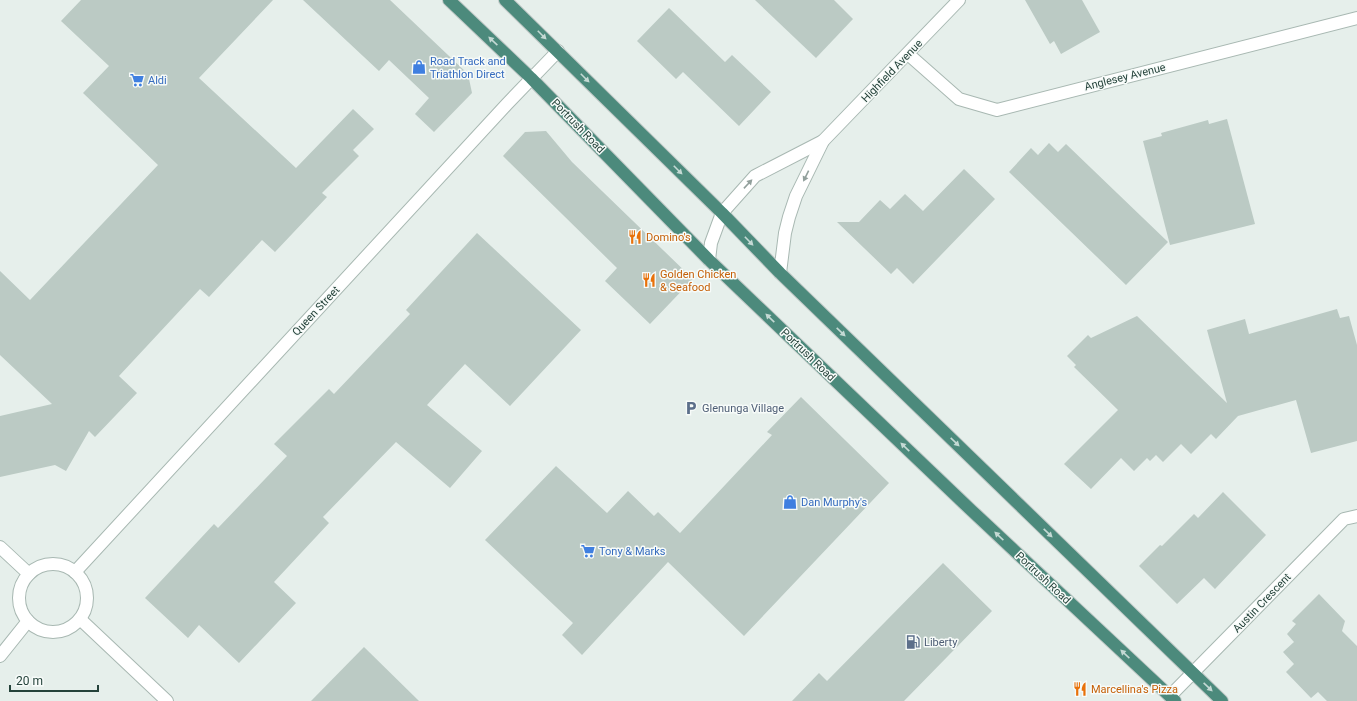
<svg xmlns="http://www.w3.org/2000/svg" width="1357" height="701" viewBox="0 0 1357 701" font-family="Roboto,sans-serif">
<rect width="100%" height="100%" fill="#e6efeb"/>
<g fill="#bbcac4">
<path d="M81,0H273L199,78L296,168L353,109L374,129L353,150L359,156L322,193L327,197L275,252L262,240L209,297L200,289L119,376L137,393L95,437L89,431L66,471L55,465L0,477V416L52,404L0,355V271L30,300L158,165L83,93L109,66L61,21Z"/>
<path d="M303,0H390L468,74L472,93L434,132L415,114L429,98L389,60L379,71Z"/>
<path d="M755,0H834L853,19L816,58Z"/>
<path d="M1025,0H1082L1100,32L1061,54L1054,41L1050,44Z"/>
<path d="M669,8L725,62L732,55L771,92L739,126L683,72L676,79L637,41Z"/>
<path d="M1227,119L1255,224L1170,245L1143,141L1162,136L1161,133L1208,120L1209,124Z"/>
<path d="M546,131L572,162L693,279L650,324L605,281L617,268L503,156L525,132Z"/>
<path d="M1049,143L1058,152L1066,144L1168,242L1126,285L1009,172L1031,148L1038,155Z"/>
<path d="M964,169L995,199L913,284L897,268L891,274L837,222H859L880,200L890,209L905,194L923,211Z"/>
<path d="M477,233L581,330L510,406L465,364L427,405L482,451L450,488L396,442L323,517L329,523L274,582L296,603L239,663L199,625L188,638L145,598L214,524L218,528L287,456L274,444L329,389L334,394L410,314L406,310Z"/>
<path d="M1337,309L1340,318L1349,316L1357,345V441L1311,453L1296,400L1238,416L1216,439L1211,434L1191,454L1181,444L1163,462L1156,455L1150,461L1147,458L1134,471L1121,458L1091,489L1064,464L1118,410L1074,367L1076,365L1067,356L1088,335L1091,338L1137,316L1227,403L1207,330L1245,319L1249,334Z"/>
<path d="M801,397L889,483L744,636L668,562L582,655L562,635L573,623L485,540L556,466L607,513L628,491L654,516L658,512L680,533L772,435L767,432Z"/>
<path d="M1223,492L1266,535L1215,589L1204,578L1177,604L1139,566L1160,545L1162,546L1194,514L1198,518Z"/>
<path d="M943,563L992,611L904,701H792L819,673L827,681Z"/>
<path d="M1319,594L1345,621L1342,631L1357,646V701H1327L1318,692L1311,698L1286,672L1294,664L1283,652L1294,642L1287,634L1296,624L1292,621Z"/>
<path d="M364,647L419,701H311Z"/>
</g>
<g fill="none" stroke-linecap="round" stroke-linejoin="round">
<defs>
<g id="minor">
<path d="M908,54L959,99L997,110L1357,18"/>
<path d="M709,260L711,243L722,213L755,176L823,141"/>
<path d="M780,273L785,233L789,217L796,196L823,141L959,0"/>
<path d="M0,547L29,574"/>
<circle cx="53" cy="598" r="34"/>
<path d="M75,572L507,104L558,51"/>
<path d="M80,619L167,701"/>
<path d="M0,656L28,621"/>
<path d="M1170,696L1344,519L1357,516"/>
</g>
<g id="trunk">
<path d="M449,0L531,78L709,260L972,511L1175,701"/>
<path d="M505,0L722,213L780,273L1222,701"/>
</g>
</defs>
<use href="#minor" stroke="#a8b8b2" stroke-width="14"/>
<use href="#trunk" stroke="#c2cac8" stroke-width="14"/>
<use href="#minor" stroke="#fff" stroke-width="12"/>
<use href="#trunk" stroke="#4c8a7c" stroke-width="12"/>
</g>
<defs><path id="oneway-solid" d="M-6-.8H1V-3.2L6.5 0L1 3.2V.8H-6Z"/></defs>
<g fill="#c4d9d4">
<use href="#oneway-solid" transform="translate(542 35) rotate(45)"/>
<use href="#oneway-solid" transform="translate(493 41) rotate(-137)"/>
<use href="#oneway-solid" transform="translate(585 78) rotate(45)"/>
<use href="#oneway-solid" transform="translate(678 170) rotate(45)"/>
<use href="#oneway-solid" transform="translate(749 241) rotate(46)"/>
<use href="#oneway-solid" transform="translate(770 318) rotate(-136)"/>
<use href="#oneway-solid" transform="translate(841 332) rotate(44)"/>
<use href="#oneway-solid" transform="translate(955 442) rotate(44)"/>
<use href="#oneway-solid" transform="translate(905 447) rotate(-136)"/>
<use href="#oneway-solid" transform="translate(1048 533) rotate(44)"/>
<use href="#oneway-solid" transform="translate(999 536) rotate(-137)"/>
<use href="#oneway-solid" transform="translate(1125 654) rotate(-137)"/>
<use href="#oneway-solid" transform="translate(1208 687) rotate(43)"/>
</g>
<g fill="#92a09c">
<use href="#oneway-solid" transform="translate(806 176) rotate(116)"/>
<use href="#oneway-solid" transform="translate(748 184) rotate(-47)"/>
</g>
<defs>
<symbol id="shop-bare" viewBox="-9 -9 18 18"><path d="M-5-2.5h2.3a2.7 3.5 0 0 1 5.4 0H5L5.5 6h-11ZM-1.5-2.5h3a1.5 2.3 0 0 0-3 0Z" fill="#3f7fe0" stroke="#f7fbf9" stroke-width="2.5" paint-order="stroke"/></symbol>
<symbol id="supermarket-bare" viewBox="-9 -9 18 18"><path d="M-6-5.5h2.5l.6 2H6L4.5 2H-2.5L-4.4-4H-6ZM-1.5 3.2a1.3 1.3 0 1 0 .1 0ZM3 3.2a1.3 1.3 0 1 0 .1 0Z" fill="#3f7fe0" stroke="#f7fbf9" stroke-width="2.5" paint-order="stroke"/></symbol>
<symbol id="restaurant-bare" viewBox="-9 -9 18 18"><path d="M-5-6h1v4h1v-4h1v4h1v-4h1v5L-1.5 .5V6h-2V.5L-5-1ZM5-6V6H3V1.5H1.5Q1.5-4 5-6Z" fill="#e8710a" stroke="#f7fbf9" stroke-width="2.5" paint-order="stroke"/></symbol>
<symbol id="parking-bare" viewBox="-9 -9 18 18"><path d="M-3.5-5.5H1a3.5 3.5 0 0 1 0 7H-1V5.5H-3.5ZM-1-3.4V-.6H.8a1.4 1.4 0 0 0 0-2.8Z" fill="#5c6f8a" stroke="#f7fbf9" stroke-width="2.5" paint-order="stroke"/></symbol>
<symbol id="fuel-bare" viewBox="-9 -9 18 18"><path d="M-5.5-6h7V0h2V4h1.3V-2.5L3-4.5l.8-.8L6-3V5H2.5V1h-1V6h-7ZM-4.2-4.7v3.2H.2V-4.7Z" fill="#5c6f8a" stroke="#f7fbf9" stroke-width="2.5" paint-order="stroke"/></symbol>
</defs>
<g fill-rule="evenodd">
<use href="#shop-bare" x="409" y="57" width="20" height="20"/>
<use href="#supermarket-bare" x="127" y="70" width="20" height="20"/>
<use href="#restaurant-bare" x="625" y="227" width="20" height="20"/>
<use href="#restaurant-bare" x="639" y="270" width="20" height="20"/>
<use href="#parking-bare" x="681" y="398" width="20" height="20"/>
<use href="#shop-bare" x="780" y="492" width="20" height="20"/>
<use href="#supermarket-bare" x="578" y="541" width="20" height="20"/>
<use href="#fuel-bare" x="903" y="632" width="20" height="20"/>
<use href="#restaurant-bare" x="1070" y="679" width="20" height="20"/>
</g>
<g text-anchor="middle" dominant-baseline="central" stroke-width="3" stroke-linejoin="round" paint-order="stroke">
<g font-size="11" fill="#366cbe" stroke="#f7fbf9" text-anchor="start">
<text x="430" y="61">Road Track and<tspan x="430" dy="13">Triathlon Direct</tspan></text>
<text x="148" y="80">Aldi</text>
<text x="801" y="502">Dan Murphy's</text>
<text x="599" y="551">Tony &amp; Marks</text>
</g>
<g font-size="11" fill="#24423a" stroke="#f7fbf9">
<text transform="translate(892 71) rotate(-46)">Highfield Avenue</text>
<text transform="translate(1125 77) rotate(-14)">Anglesey Avenue</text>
<text transform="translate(578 126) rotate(46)">Portrush Road</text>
<text transform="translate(316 311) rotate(-47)">Queen Street</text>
<text transform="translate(808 355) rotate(44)">Portrush Road</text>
<text transform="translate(1043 578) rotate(43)">Portrush Road</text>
<text transform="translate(1262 603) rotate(-46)">Austin Crescent</text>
</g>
<g font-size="11" fill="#c56008" stroke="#f7fbf9" text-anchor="start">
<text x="646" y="237">Domino's</text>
<text x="660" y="274">Golden Chicken<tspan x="660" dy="13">&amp; Seafood</tspan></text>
<text x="1091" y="689">Marcellina's Pizza</text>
</g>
<g font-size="11" fill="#4e5e75" stroke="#f7fbf9" text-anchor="start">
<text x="702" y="408">Glenunga Village</text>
<text x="924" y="642">Liberty</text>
</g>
</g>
<path d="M10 685v6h88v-6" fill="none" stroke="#24423a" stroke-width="2"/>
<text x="16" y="685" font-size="12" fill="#24423a" stroke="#f7fbf9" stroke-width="3" paint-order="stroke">20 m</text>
</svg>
